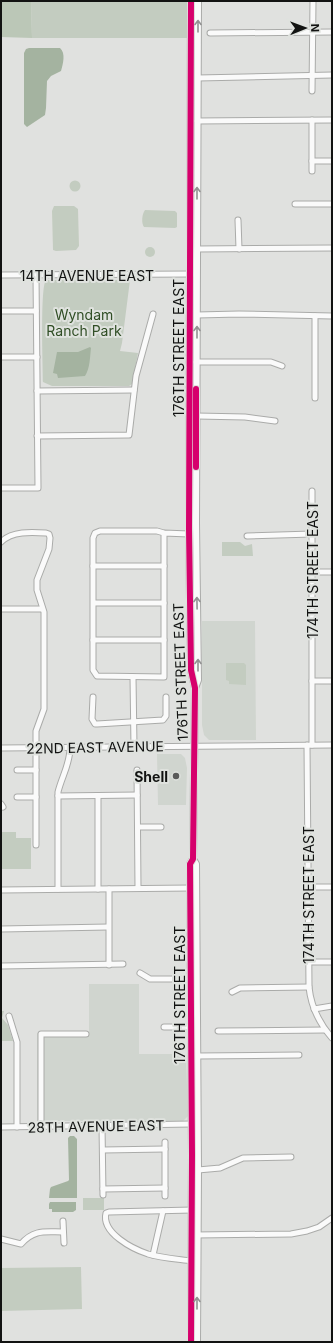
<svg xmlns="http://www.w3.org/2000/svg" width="333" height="1343" viewBox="0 0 333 1343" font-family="Inter,sans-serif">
<rect width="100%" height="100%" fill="#e0e1df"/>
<g fill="#d0d5cf">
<path d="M202,621H255L256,740H209L204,735L202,725Z"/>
<path d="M157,754H181L185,758L187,768L186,805H158Z"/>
<path d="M89,984H139V1054H186L188,1116L183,1121H37V1033L89,1032Z"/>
</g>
<g fill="#c3ccc0">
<path d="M31,1H187V38H32Z"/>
<circle cx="75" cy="186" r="5.5"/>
<path d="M54,206H74L78,209L79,246L76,250L56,251L53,250L52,211Z"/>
<path d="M145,210L175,211L177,213V227L175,228L144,227C141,223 142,214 145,210Z"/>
<circle cx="150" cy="252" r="5"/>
<path d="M46,280H130L122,343L120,351L138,353L132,384L129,386H52L43,382C43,367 40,287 46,280Z"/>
<path d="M222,542H240L245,546L252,544L253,556H222Z"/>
<path d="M226,663H244L246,665V685L229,684V681L226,680Z"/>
<path d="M1,832H16V838H31V869H1Z"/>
<path d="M1,1011H4L2,1018L8,1025L13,1041H1Z"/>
<rect x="83" y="1198" width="21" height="12"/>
<path d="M81,1267L82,1309L1,1311V1268Z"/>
</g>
<path fill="#bbc7b7" d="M1,1H31L32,38L1,37Z"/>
<g fill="#a4b3a0">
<path d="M29,48H60C66,53 63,64 61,71L51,76L47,81L46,108L45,115L27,127L24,124V53L26,49Z"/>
<path d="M90,347L91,348C90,356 90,369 85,376L58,378L57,374L53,373L57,352H78Z"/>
<path d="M70,1136H74L77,1139V1198H49L50,1189L51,1187L68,1181L69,1180L68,1138Z"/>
<path d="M50,1202H76V1210L73,1212H52V1209H49V1204Z"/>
</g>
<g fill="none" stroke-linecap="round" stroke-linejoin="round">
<defs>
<g id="minor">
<path d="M210,33L332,32"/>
<path d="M198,78L332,75"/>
<path d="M312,91L313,1"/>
<path d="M312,120V171"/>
<path d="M197,121L332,120"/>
<path d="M312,161H332"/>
<path d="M295,204H332"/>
<path d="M238,220L239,249"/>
<path d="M197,249L332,248"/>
<path d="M1,275L193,274"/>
<path d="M1,311H36"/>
<path d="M197,315L239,314L332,316"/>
<path d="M1,357H37"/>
<path d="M196,362H271L282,366"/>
<path d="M37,391L134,390"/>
<path d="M315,398V316"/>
<path d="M197,416L245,417L275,421"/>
<path d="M37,436L129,435L136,376L153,314"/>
<path d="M1,488H38L36,275"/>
<path d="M164,533V677L97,676L93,670V538L95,533L100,531H157L164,533L189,534"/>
<path d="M247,536L312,534"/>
<path d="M1,542C12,531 31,532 46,533L49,534L50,538L49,549L37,580V590L44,612V709L36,731V845"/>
<path d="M93,566H164"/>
<path d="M312,572H332"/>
<path d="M94,603H164"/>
<path d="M1,609H42"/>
<path d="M93,640H164"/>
<path d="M133,677L134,747"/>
<path d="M312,681H332"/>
<path d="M93,697L92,719L95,724H97L163,720L166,716V697"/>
<path d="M307,745L309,987C311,1007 319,1023 332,1038"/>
<path d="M312,745V491"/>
<path d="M1,748L332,745"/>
<path d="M17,770H36"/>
<path d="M137,770L138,888"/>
<path d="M58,796L137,795"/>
<path d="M98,796V889"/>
<path d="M17,797H36"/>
<path d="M1,804L3,807"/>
<path d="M138,827H161"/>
<path d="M308,887H332"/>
<path d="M58,889V792C62,776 70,764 70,748"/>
<path d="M1,890L191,888"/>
<path d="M1,929L108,927"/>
<path d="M308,962H332"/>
<path d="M109,965V889"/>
<path d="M1,966L123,964"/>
<path d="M140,973L150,979H192"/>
<path d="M232,992L240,988L309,987"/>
<path d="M314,1009L332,1006"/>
<path d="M9,1016L17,1042V1127"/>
<path d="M164,1027H191"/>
<path d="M218,1031L325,1030"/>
<path d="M197,1056L299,1055"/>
<path d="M102,1126L103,1195"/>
<path d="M1,1127L192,1124"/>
<path d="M41,1127V1034H86"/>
<path d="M103,1150L165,1149"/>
<path d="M198,1170L220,1168L243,1158L291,1157"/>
<path d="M103,1189L165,1188"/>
<path d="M165,1196V1142"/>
<path d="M63,1221L64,1243"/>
<path d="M195,1235L291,1234L307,1231L319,1227L332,1218"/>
<path d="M1,1239L21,1244C34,1229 45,1232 63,1232"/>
<path d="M153,1255L163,1211"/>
<path d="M192,1261C177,1259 161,1258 148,1254C133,1249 101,1233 106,1213L109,1212L192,1210"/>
</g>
<g id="major">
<path d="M195,688L198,680L196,523L198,1"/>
<path d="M193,859L196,864L198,1170L197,1342"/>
<path d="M191,1342L192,1155L190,864L193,859L195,688L191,670L189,529L191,1"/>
</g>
</defs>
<use href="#minor" stroke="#aaaba9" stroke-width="7"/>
<use href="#major" stroke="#aaaba9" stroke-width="8"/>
<use href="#minor" stroke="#fafafa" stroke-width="5"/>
<use href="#major" stroke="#fafafa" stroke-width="6"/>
<defs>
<g id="cycleway">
<path d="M196,389V467"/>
<path d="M191,1342L192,1155L190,864L193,859L195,688L191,670L189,529L191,1"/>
</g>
</defs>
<use href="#cycleway" stroke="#dfe2de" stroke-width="8"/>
<use href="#cycleway" stroke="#d6006c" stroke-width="6"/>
</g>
<defs><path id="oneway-shaft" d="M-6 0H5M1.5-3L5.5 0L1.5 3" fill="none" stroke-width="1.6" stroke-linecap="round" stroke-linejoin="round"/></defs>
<g stroke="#929292">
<use href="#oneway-shaft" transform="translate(198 26) rotate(-90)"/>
<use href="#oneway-shaft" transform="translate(197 193) rotate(-90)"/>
<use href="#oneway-shaft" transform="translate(197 332) rotate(-90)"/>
<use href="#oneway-shaft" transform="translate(197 603) rotate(-91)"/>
<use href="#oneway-shaft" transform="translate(198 665) rotate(-90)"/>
<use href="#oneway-shaft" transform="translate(197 1303) rotate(-90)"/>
</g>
<circle fill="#5a5b5a" stroke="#dfe2de" stroke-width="1.5" cx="176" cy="776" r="4"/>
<g text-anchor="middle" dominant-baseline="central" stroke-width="4" stroke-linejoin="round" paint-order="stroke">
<g font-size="14" fill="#121312" stroke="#dfe2de">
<text x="87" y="275">14TH AVENUE EAST</text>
<text transform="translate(178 348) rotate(-90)">176TH STREET EAST</text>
<text transform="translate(312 570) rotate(-90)">174TH STREET EAST</text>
<text transform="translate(180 672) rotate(-92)">176TH STREET EAST</text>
<text transform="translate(95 747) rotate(-1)">22ND EAST AVENUE</text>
<text transform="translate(308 895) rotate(-90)">174TH STREET EAST</text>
<text transform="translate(179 995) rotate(-90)">176TH STREET EAST</text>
<text transform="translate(96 1126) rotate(-1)">28TH AVENUE EAST</text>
</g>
<g font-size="14" fill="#304e25" stroke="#dfe2de">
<text x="84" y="314">Wyndam<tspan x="84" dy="16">Ranch Park</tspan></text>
</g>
<g font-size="14" font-weight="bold" fill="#121312" stroke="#dfe2de" text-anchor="end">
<text x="168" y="776">Shell</text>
</g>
</g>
<rect width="333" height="1343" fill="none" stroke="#121312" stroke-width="4"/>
<g transform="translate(305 28) rotate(89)" stroke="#dfe2de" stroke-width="3" paint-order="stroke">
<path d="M0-3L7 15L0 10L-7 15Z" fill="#121312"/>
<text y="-6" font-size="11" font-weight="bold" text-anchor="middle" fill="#121312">N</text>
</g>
</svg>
